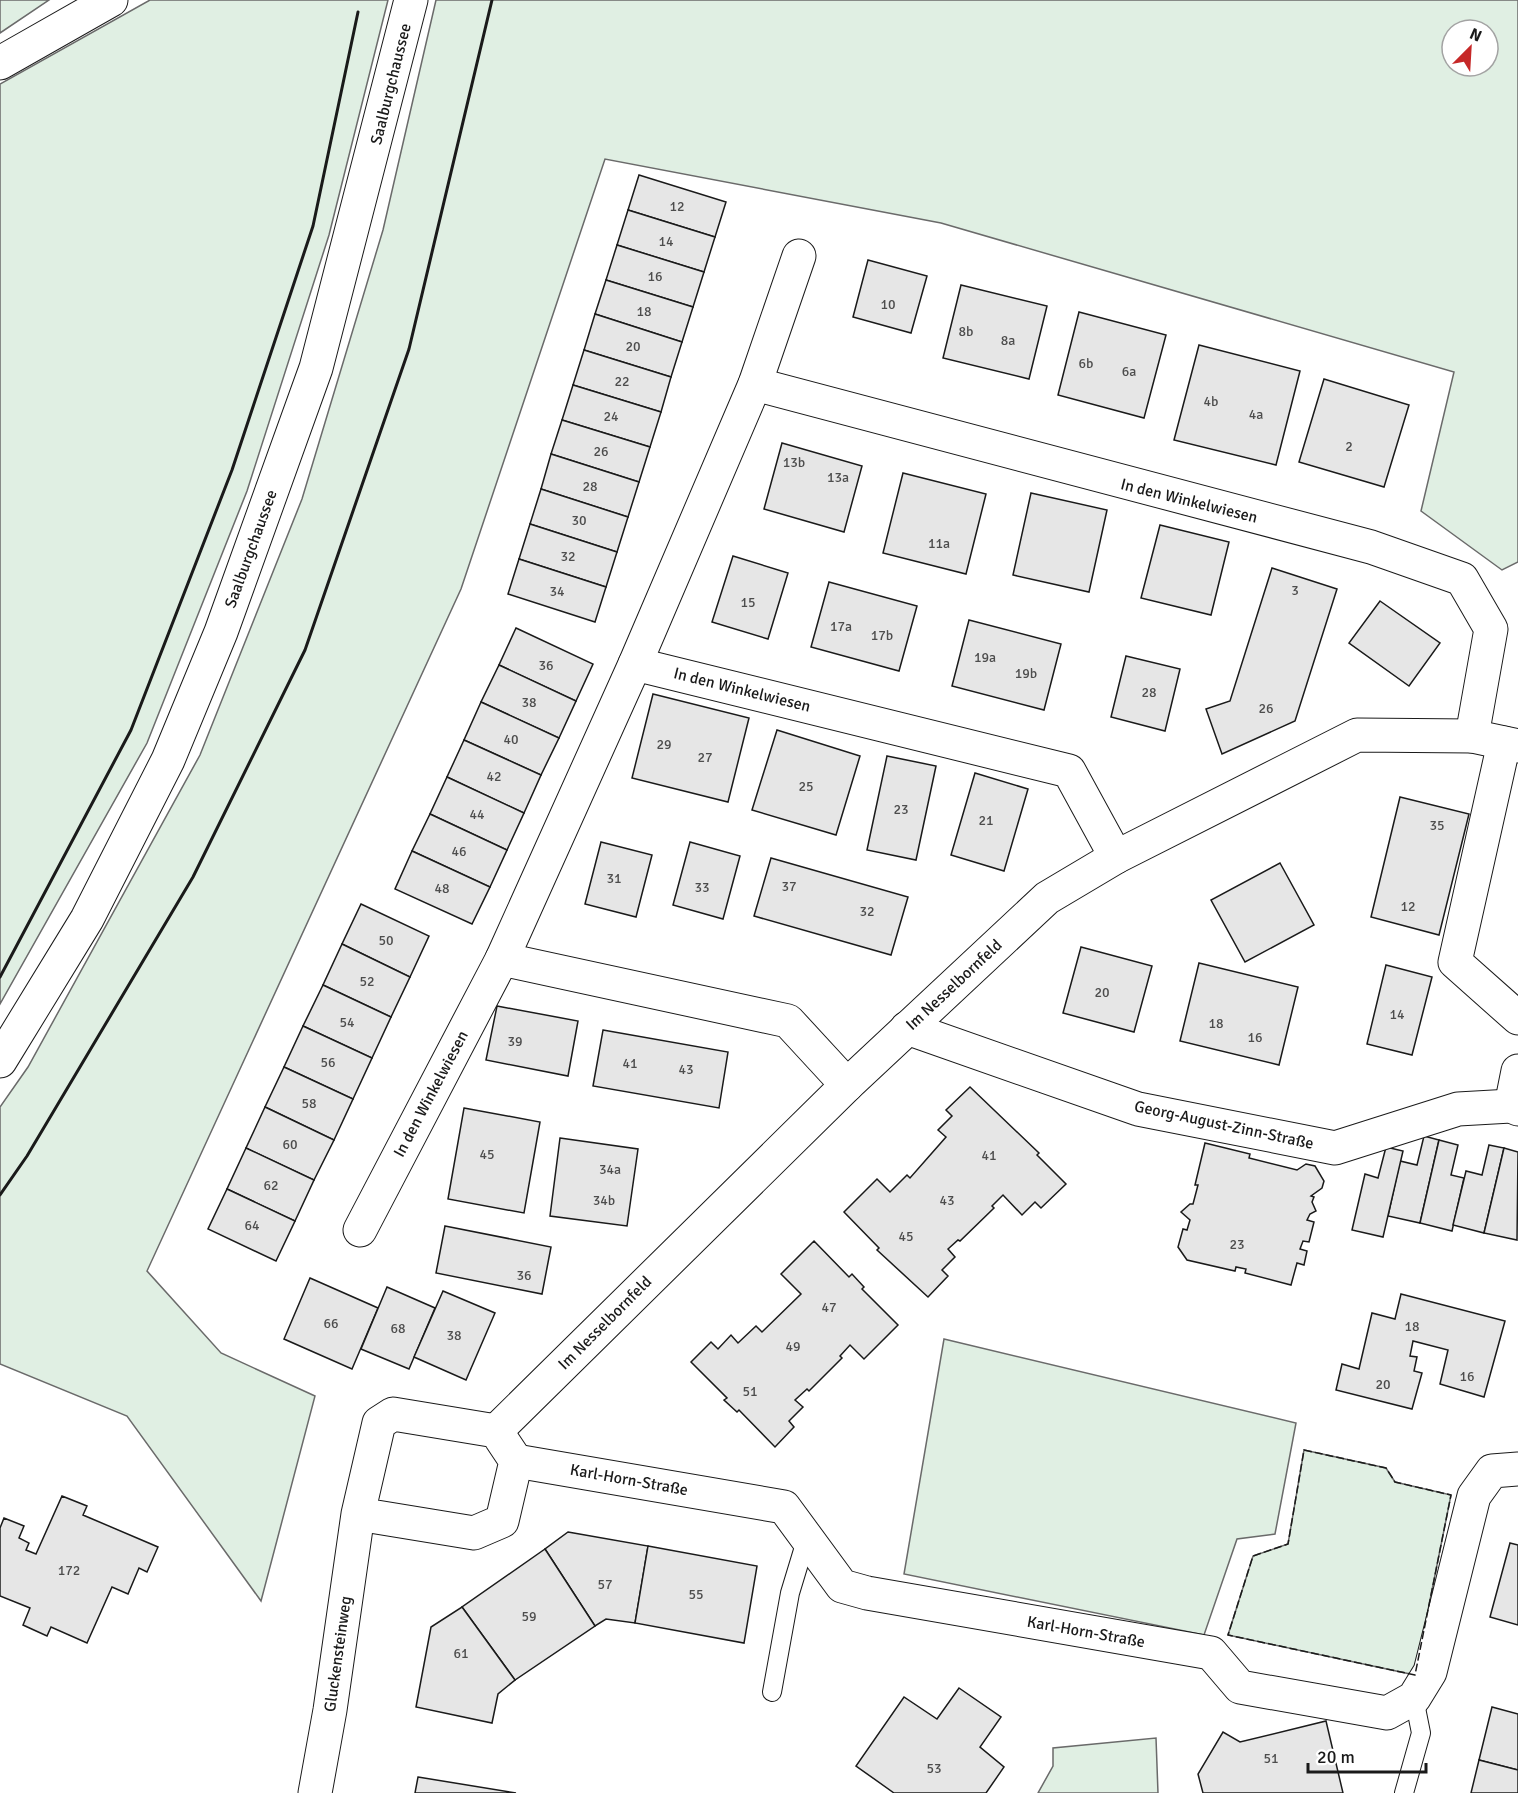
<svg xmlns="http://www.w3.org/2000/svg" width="1518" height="1793" viewBox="0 0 1518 1793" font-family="Signika,sans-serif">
<rect width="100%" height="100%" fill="#fff"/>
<g fill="#e0efe3" stroke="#6a6a6a" stroke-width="1.5" fill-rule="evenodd">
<path d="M0,0H49L0,33Z"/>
<path d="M150,0H388L329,235L247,491L147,743L0,1004V84Z"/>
<path d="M436,0H1518V562L1502,570L1421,511L1454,372L941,223L605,159L461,589L147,1271L221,1353L315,1396L261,1601L127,1416L0,1364V1107L28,1067L200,755L302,499L383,230ZM1452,30H1488V66H1452Z"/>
<path d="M944,1339L1296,1423L1275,1534L1237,1539L1204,1635L904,1574Z"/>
<path d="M1304,1450L1386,1468L1395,1482L1451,1495L1415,1675L1228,1635L1253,1556L1288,1544Z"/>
<path d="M1156,1738L1158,1793H1038L1053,1766V1748Z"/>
</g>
<g fill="#e6e6e6" stroke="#1a1a1a" stroke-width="1.5">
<path d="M639,175L726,202L715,237L628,210Z"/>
<path d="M628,210L715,237L704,272L617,245Z"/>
<path d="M617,245L704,272L693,307L606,280Z"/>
<path d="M868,260L927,276L911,333L853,317Z"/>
<path d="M606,280L693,307L682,342L595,314Z"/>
<path d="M961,285L1047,306L1029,379L943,358Z"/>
<path d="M1079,312L1166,335L1144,418L1058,395Z"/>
<path d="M595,314L682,342L671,377L584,350Z"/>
<path d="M1199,345L1300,371L1276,465L1174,440Z"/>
<path d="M584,350L671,377L661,412L573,385Z"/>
<path d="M1324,379L1409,405L1384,487L1299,462Z"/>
<path d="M573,385L661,412L650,447L562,420Z"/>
<path d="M562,420L650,447L639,482L551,454Z"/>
<path d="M782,443L862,466L844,532L764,509Z"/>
<path d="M551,454L639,482L628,517L541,489Z"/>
<path d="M903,473L986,494L966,574L883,553Z"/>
<path d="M541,489L628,517L617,552L530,524Z"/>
<path d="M1031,493L1107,510L1089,592L1013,575Z"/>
<path d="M530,524L617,552L606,587L519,559Z"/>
<path d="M1160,525L1229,542L1211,615L1141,598Z"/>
<path d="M733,556L788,573L768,639L712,622Z"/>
<path d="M519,559L606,587L595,622L508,594Z"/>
<path d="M1272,568L1337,589L1295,721L1222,754L1206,709L1230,701Z"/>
<path d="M829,582L917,606L899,671L811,647Z"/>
<path d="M1380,601L1440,643L1409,686L1349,643Z"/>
<path d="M969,620L1061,644L1044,710L952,686Z"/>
<path d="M516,628L593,664L576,701L499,665Z"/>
<path d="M1126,656L1180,669L1165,731L1111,717Z"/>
<path d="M499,665L576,701L559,738L481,702Z"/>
<path d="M653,694L749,718L728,802L632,778Z"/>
<path d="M481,702L559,738L541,775L464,740Z"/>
<path d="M777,730L860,756L836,835L752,810Z"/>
<path d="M464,740L541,775L524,813L447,777Z"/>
<path d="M887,756L936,766L916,860L867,850Z"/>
<path d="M975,773L1028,789L1004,871L951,855Z"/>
<path d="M447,777L524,813L507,850L430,814Z"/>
<path d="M1400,797L1469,814L1439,935L1371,917Z"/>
<path d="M430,814L507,850L490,887L412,851Z"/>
<path d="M601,842L652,855L636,917L585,904Z"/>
<path d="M690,842L740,856L723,919L673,905Z"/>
<path d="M412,851L490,887L472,924L395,889Z"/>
<path d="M771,858L908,897L891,955L754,916Z"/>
<path d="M1280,863L1314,925L1245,962L1211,900Z"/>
<path d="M361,904L429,936L410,977L342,944Z"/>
<path d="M342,944L410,977L391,1017L323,985Z"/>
<path d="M1081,947L1152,966L1134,1032L1063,1013Z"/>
<path d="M1199,963L1298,987L1279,1065L1180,1041Z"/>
<path d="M1386,965L1432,977L1412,1055L1367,1044Z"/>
<path d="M323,985L391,1017L372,1058L303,1026Z"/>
<path d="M497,1006L578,1021L568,1076L486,1060Z"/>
<path d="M303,1026L372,1058L353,1099L284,1067Z"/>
<path d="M603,1030L728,1052L719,1108L593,1086Z"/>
<path d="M284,1067L353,1099L334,1140L265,1107Z"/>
<path d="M970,1087L1039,1153L1037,1155L1066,1184L1041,1208L1035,1202L1022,1215L1003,1195L992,1206L994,1208L960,1241L958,1240L948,1249L955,1257L942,1270L948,1276L928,1297L877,1250L879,1248L844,1212L877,1179L890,1192L907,1175L910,1178L946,1137L938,1130L952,1116L946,1110Z"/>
<path d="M265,1107L334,1140L314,1180L246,1148Z"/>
<path d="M464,1108L540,1122L524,1213L448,1199Z"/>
<path d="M1424,1136L1439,1140L1420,1223L1388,1216L1400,1161L1417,1165Z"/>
<path d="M560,1138L638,1149L627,1226L550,1216Z"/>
<path d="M1439,1140L1458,1145L1451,1175L1464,1178L1452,1231L1420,1223Z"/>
<path d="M1205,1143L1250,1154L1249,1158L1297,1170L1306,1164L1315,1166L1324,1181L1322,1188L1311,1196L1314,1197L1312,1202L1316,1211L1310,1214L1307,1220L1314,1222L1309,1242L1303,1241L1300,1249L1307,1251L1304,1265L1297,1263L1291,1285L1245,1273L1246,1269L1236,1267L1235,1271L1187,1260L1178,1247L1183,1229L1187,1230L1190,1220L1181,1212L1190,1204H1193L1198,1185H1195Z"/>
<path d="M1489,1145L1504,1148L1484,1233L1453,1225L1466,1171L1482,1175Z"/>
<path d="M1386,1147L1403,1151L1383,1237L1352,1230L1365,1174L1378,1178Z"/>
<path d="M246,1148L314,1180L295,1221L227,1189Z"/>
<path d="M1504,1148L1518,1152L1517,1240L1484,1233Z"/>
<path d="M227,1189L295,1221L276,1261L208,1229Z"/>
<path d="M445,1226L551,1247L542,1294L436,1273Z"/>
<path d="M814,1241L849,1277L852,1274L864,1287L862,1289L898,1325L864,1359L850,1345L840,1356L842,1358L809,1391L807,1389L795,1400L803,1407L789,1421L794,1427L775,1447L739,1410L737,1412L724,1400L727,1398L691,1362L711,1342L718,1349L731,1335L738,1343L756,1326L762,1332L801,1294L781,1274Z"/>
<path d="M310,1278L378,1308L352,1369L284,1339Z"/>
<path d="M387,1287L435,1308L409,1369L361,1349Z"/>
<path d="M443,1291L495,1313L466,1380L414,1357Z"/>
<path d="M1401,1294L1505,1321L1484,1397L1440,1384L1448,1350L1413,1341L1410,1356L1417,1357L1414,1371L1422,1373L1412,1409L1336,1390L1342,1364L1359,1369L1372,1313L1395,1319Z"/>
<path d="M62,1496L87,1506L83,1515L158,1547L147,1572L139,1568L128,1594L112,1587L87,1643L51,1627L47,1636L23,1625L30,1608L0,1596V1528L4,1518L24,1526L19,1538L29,1543L26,1550L36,1554Z"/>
<path d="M568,1532L648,1546L635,1623L606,1619L595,1626L545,1549Z"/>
<path d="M1510,1543L1518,1545V1625L1490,1617Z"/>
<path d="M648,1546L757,1566L744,1643L635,1623Z"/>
<path d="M545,1549L595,1626L515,1680L462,1607Z"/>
<path d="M462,1607L515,1680L498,1694L492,1723L416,1707L431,1627Z"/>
<path d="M959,1688L1001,1717L980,1747L1004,1767L986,1793H894L856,1766L904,1697L937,1719Z"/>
<path d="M1492,1707L1518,1714V1770L1479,1760Z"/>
<path d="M1326,1721L1343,1793H1203L1198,1774L1223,1732L1240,1742Z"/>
<path d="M1479,1760L1518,1770V1793H1471Z"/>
<path d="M418,1777L516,1793H415Z"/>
</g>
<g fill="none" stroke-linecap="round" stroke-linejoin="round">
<defs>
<g id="service">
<path d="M772,1692L790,1593L807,1537"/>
<path d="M1404,1793L1421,1733L1414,1698"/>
</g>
<g id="minor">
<path d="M0,63L111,0"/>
<path d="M755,384L1371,547L1462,579L1491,629L1472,736"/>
<path d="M635,664L1069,771L1116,857"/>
<path d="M1504,743L1455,962L1518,1018"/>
<path d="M502,959L788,1021L847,1085"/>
<path d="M907,1028L1138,1109L1335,1148L1458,1109L1511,1106L1518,1109"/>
<path d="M1511,1106L1518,1071"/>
<path d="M360,1230L502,959L635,664L755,384L799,256"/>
<path d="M496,1431L847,1085L1047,898L1116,857L1357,735L1472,736L1518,746"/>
<path d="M516,1461L784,1507L842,1586L867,1593L1211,1653L1240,1687L1387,1713L1414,1698L1430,1672L1474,1496L1492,1471L1518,1469"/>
<path d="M315,1793L330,1710L358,1514L379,1423L393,1414L496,1431L516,1461L502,1521L474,1533L358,1514"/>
</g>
<path id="primary" d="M0,1061L87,919L168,760L221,632L316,368L411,0"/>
</defs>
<use href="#service" stroke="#1a1a1a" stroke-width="20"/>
<use href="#minor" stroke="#1a1a1a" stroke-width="35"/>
<use href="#primary" stroke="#1a1a1a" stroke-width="35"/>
<use href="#service" stroke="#fff" stroke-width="18"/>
<use href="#minor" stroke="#fff" stroke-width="33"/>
<use href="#primary" stroke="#fff" stroke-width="33"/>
<path stroke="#1a1a1a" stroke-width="1.5" stroke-dasharray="8 3" stroke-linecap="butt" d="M1304,1450L1386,1468L1395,1482L1451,1495L1415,1675L1228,1635L1253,1556L1288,1544Z"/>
<g stroke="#1a1a1a" stroke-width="3">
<path d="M0,977L131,730L232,470L313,226L358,12"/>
<path d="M0,1195L27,1156L193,877L305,650L409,349L492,0"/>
</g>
</g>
<g text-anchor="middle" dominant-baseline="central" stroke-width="4.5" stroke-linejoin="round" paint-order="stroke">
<g font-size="14" fill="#4d4d4d">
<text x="677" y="206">12</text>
<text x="666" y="241">14</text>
<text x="655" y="276">16</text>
<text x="888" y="304">10</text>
<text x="644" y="311">18</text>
<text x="966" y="331">8b</text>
<text x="1008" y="340">8a</text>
<text x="633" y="346">20</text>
<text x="1086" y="363">6b</text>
<text x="1129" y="371">6a</text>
<text x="622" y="381">22</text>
<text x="1211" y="401">4b</text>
<text x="1256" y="414">4a</text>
<text x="611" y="416">24</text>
<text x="1349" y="446">2</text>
<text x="601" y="451">26</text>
<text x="794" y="462">13b</text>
<text x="838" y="477">13a</text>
<text x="590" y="486">28</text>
<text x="579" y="520">30</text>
<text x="939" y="543">11a</text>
<text x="568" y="556">32</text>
<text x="1295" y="590">3</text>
<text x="557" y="591">34</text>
<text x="748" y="602">15</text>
<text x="841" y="626">17a</text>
<text x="882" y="635">17b</text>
<text x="985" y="657">19a</text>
<text x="546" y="665">36</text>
<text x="1026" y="673">19b</text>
<text x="1149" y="692">28</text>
<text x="529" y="702">38</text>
<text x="1266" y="708">26</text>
<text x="511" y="739">40</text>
<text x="664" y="744">29</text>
<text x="705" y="757">27</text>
<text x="494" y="776">42</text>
<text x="806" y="786">25</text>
<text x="901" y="809">23</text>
<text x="477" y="814">44</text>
<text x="986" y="820">21</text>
<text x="1437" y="825">35</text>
<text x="459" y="851">46</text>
<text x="614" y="878">31</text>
<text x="789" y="886">37</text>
<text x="702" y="887">33</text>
<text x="442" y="888">48</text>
<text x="1408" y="906">12</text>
<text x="867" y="911">32</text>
<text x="386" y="940">50</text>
<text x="367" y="981">52</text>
<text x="1102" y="992">20</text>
<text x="1397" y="1014">14</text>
<text x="347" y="1022">54</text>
<text x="1216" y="1023">18</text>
<text x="1255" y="1037">16</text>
<text x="515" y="1041">39</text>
<text x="328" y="1062">56</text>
<text x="630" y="1063">41</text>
<text x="686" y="1069">43</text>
<text x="309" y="1103">58</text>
<text x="290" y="1144">60</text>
<text x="487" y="1154">45</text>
<text x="989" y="1155">41</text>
<text x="610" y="1169">34a</text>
<text x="271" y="1185">62</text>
<text x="604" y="1200">34b</text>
<text x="947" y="1200">43</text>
<text x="252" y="1225">64</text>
<text x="906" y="1236">45</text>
<text x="1237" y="1244">23</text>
<text x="524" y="1275">36</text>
<text x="829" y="1307">47</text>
<text x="331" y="1323">66</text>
<text x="1412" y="1326">18</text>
<text x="398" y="1328">68</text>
<text x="454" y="1335">38</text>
<text x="793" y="1346">49</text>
<text x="1467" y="1376">16</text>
<text x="1383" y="1384">20</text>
<text x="750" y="1391">51</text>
<text x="69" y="1570">172</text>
<text x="605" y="1584">57</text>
<text x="696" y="1594">55</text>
<text x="529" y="1616">59</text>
<text x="461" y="1653">61</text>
<text x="1271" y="1758">51</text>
<text x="934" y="1768">53</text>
</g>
<g font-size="16" fill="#1a1a1a" stroke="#fff">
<text transform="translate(391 84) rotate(-76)">Saalburgchaussee</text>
<text transform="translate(1189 501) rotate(14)">In den Winkelwiesen</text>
<text transform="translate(251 549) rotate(-70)">Saalburgchaussee</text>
<text transform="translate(742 690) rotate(14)">In den Winkelwiesen</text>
<text transform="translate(954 985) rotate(-43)">Im Nesselbornfeld</text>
<text transform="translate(431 1094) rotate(-62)">In den Winkelwiesen</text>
<text transform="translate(1224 1125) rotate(12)">Georg-August-Zinn-Straße</text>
<text transform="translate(605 1323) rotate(-45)">Im Nesselbornfeld</text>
<text transform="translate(629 1480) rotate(10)">Karl-Horn-Straße</text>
<text transform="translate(1086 1632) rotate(10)">Karl-Horn-Straße</text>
<text transform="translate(338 1654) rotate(-82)">Gluckensteinweg</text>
</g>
</g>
<g transform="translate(1470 48) rotate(24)"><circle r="28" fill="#ffffff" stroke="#a3a3a3" stroke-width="1.5"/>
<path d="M0-4.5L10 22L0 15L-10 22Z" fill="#c62828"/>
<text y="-9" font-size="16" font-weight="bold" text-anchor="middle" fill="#1a1a1a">N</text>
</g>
<path d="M1308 1763v9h118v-9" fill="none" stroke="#1a1a1a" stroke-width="3"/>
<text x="1317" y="1763" font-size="18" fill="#1a1a1a" stroke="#ffffff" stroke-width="4.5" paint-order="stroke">20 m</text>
</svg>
